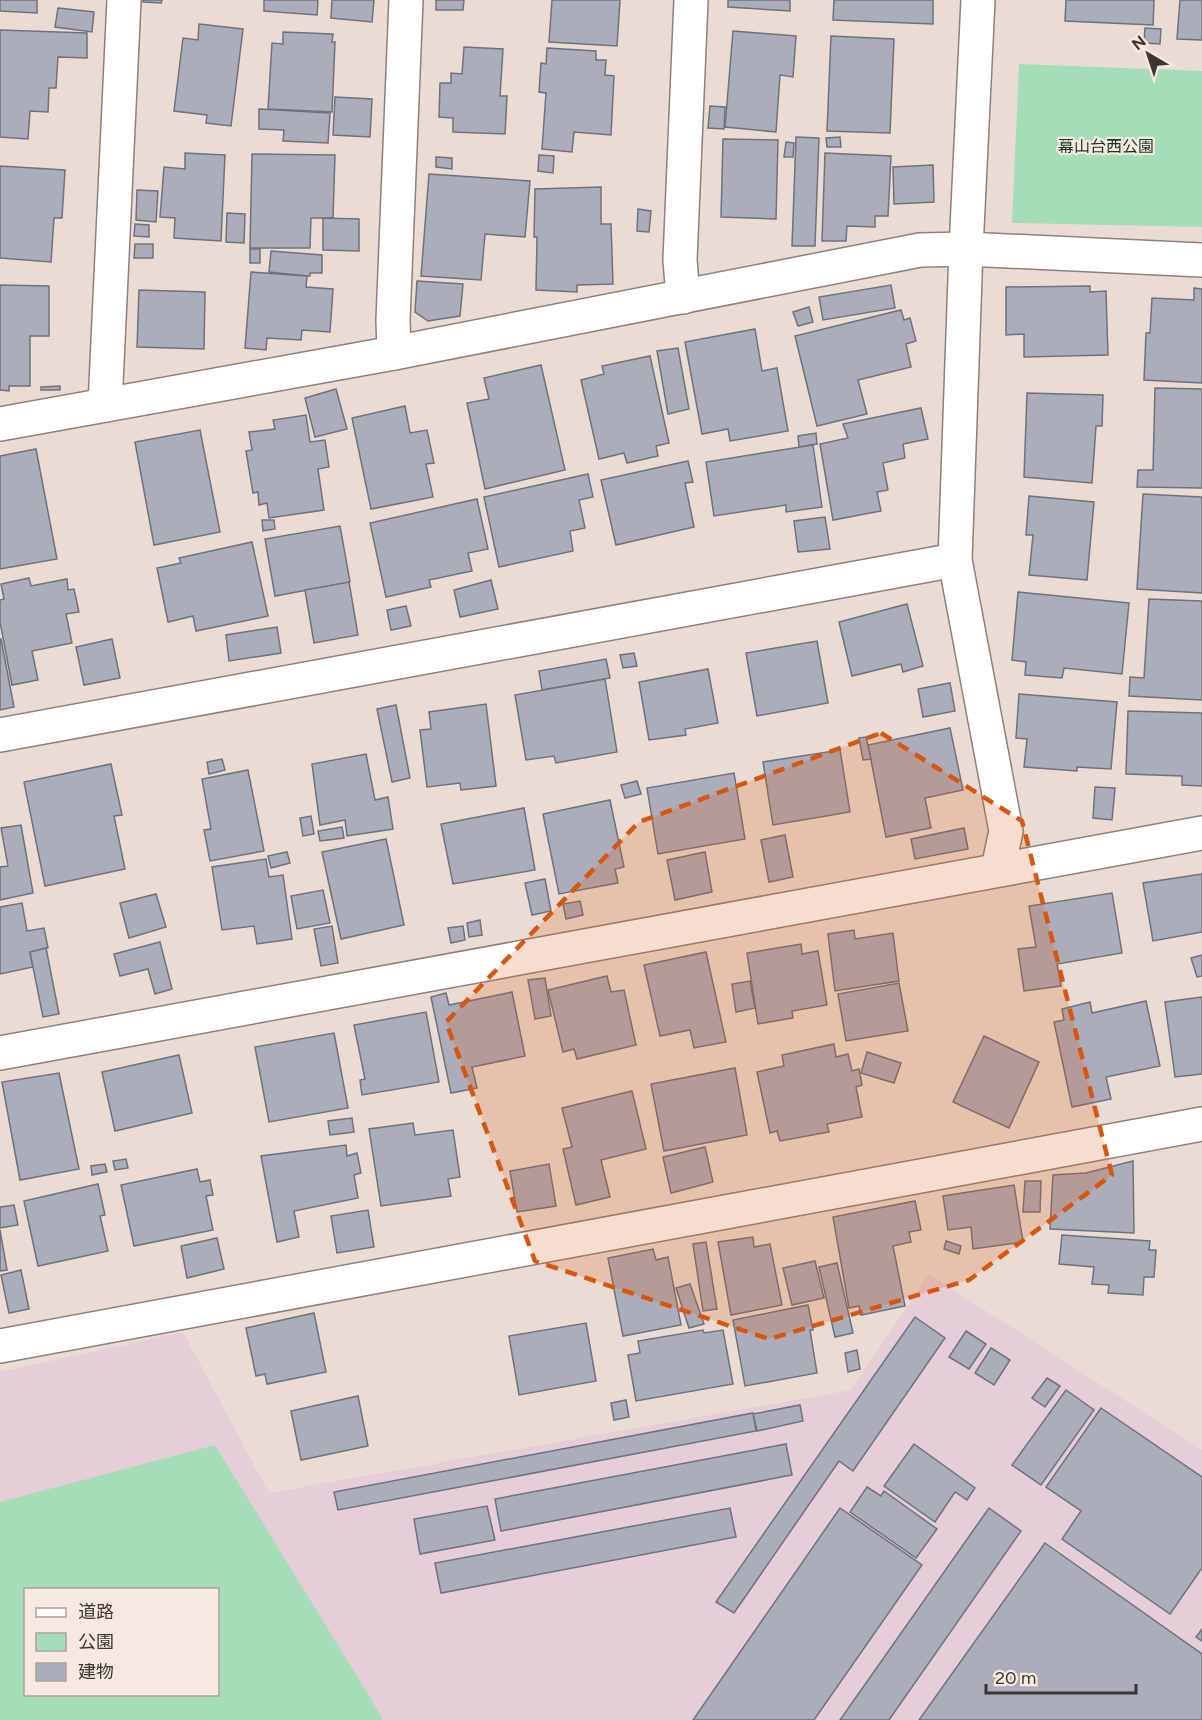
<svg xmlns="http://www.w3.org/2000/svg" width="1202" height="1720" viewBox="0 0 1202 1720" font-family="Figtree,'Noto Sans JP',sans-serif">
<rect width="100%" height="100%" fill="#eadcd4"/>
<path fill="#e6ced8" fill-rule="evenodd" d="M929,1274L1202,1450V1720H0V1372L183,1332L269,1493L851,1390ZM26,1590H218V1694H26Z"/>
<g fill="#a5ddb9" fill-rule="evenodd">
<path d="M1019,64L1202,71V227L1012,223Z"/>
<path d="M215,1445L382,1717V1720H0V1502ZM26,1590H218V1694H26Z"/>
</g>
<g fill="#acadba" stroke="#70717d" stroke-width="1.5">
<path d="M0,0H37V13L0,11Z"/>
<path d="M143,0H162L161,3L143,2Z"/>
<path d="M264,0H318L317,15L264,11Z"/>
<path d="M332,0H374L372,22L331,18Z"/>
<path d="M436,0H464L463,10H436Z"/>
<path d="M552,0H620L617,46L549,42Z"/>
<path d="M728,0H790V11L728,7Z"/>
<path d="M834,0H933V24L833,20Z"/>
<path d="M1066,0H1154L1153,25L1065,21Z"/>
<path d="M1180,0H1202V40L1177,39Z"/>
<path d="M58,8L94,12L92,32L55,27Z"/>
<path d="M199,24L243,29L231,126L206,123L207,115L174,111L183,38L198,40Z"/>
<path d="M1145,28L1161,29L1160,44L1144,43Z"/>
<path d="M0,30L87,33V58L58,57L56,88H49L48,112L30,111L28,139L0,137Z"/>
<path d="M733,31L796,36L793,77L780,75L776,132L725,127Z"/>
<path d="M283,32L333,34L332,42H335L332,112L268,109L272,43L283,44Z"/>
<path d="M831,36L894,39L890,133L827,131Z"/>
<path d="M464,47L503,49L500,96H507L505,134L453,132V118L439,117L440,83H451V73L462,74Z"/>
<path d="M547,48L596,51V60H606L605,75L614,76L611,135L574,132L572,152L542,149L546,93L539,92L541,63L546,64Z"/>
<path d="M335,97L372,99L370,137L333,135Z"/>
<path d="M710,106L725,107L724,129L708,128Z"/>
<path d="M259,109L330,113L328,143L283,141L284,130L259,129Z"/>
<path d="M796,137L819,138L815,246H792Z"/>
<path d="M840,137L841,147H827L826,138Z"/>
<path d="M723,139L778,140L776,219L721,217Z"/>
<path d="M786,142L794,143L793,157H784Z"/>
<path d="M185,153L225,155L221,241L174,238L175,218L160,217L164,167L185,169Z"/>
<path d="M825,153L891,156L888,216H875V227L847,226L846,241H822Z"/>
<path d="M252,154L335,155L333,218H311L310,248H250Z"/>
<path d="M539,155L554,156L553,173L538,171Z"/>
<path d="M436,157L452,158V169L436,167Z"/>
<path d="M933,165L934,202L894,204L893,167Z"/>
<path d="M0,166L65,170L62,218H54L51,262L0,258Z"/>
<path d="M429,174L530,181L525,237L485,234L481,280L421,276Z"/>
<path d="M601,187V224H611L613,284L577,285V292L536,290L537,237H534L535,189Z"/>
<path d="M137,190L158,191L156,222L136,220Z"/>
<path d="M638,209L651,211L649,232L637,231Z"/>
<path d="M227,213L245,214L244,243L226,242Z"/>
<path d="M323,218L359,219V251L323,250Z"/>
<path d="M135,224L149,225V237L134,236Z"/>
<path d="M135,244H153V258H134Z"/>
<rect x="250" y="249" width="10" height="14"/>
<path d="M271,251L322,255V273H310V276H307L269,272Z"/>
<path d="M251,272L307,276L306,287L333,289L330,332L302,330L301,340L267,338L266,350L245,348Z"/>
<path d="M417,281L463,284L460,316L428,321L415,312Z"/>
<path d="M0,285L49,286V336H30V386H9V391L0,390Z"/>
<path d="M891,285L895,308L823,320L819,297Z"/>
<path d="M1090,286V292L1106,291L1108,355L1024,357V334L1006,335V287Z"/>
<path d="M1194,288L1202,289V383L1144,380L1146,333H1150L1152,298L1194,300Z"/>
<path d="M139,290L205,292L204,349L137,347Z"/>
<path d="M809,307L813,322L798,326L793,312Z"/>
<path d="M901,310L904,320L910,318L916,341L906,344L911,367L858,380L867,414L817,426L795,336Z"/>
<path d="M755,329L762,371L777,368L788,431L730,441L728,429L702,434L685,342Z"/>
<path d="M678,348L689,409L668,414L657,351Z"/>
<path d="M650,356L669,443L656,446L658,456L627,463L624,453L599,459L581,380L604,374L602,366Z"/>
<path d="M541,365L565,470L485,489L467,403L489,399L484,378Z"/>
<path d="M60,386V390H41V387Z"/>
<path d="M1155,388L1202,389V488L1137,487L1138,470H1153Z"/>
<path d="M336,389L347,429L315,437L305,398Z"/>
<path d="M1027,393L1103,395L1102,426H1096L1092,483L1024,477Z"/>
<path d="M405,406L410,433L427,430L434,463L426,464L433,497L371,509L352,418Z"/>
<path d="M921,408L928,439L903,444L905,458L883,463L888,490L877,492L881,511L833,520L820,444L848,438L843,424Z"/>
<path d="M306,415L310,442L325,440L329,467L318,469L324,510L269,518L267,503L259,505L258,492L253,493L246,451L252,450L249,432L275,429L273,420Z"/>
<path d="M200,430L220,532L154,545L135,442Z"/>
<path d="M816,433L817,444L799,447L798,436Z"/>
<path d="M813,445L822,507L786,512V505L714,516L706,462Z"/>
<path d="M36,449L57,559L0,569V456Z"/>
<path d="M688,461L693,482L685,483L694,527L616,545L601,480Z"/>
<path d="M588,474L593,497L579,500L585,528L570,531L573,551L499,567L484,497Z"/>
<path d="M1143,494L1202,497V593L1137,589Z"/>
<path d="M1029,496L1094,502L1087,580L1029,575L1033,535H1026Z"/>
<path d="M477,499L488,549L468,553L472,571L429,580L431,587L386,597L370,523Z"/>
<path d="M825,517L830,549L798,552L794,521Z"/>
<path d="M262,520H274L275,529L263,531Z"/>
<path d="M340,526L350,582L275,596L265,539Z"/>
<path d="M252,542L268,616L196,631L193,616L168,622L157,568L181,563L179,558Z"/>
<path d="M29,578L31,586L67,579L68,590L74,589L79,612L66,614L72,643L32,651L38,680L12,685L0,622V600L4,599L1,584Z"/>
<path d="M491,580L498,609L460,617L454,590Z"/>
<path d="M349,582L358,635L314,643L305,590Z"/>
<path d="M1018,592L1129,603L1122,674L1064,668L1062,678L1025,675L1026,662L1012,660Z"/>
<path d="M1149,599L1202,601V700L1129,696L1130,677L1144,678Z"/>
<path d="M907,604L923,666L903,672L901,664L852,676L839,622Z"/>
<path d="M406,606L411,626L391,630L387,610Z"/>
<path d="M277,627L281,653L229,661L226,635Z"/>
<path d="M1,639L14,707L0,710V639Z"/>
<path d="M112,639L120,678L84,685L76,647Z"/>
<path d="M817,641L828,703L757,716L746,653Z"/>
<path d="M634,653L637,666L623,668L620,655Z"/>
<path d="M606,659L610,678L542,690L539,671Z"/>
<path d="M708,669L718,723L685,729L686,735L649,740L639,682Z"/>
<path d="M605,679L617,752L556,763L554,756L526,760L515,695Z"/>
<path d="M950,683L955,711L923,717L918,689Z"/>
<path d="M1019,694L1117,702L1111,769L1077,767V771L1024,767L1027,739L1016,738Z"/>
<path d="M486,704L496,786L461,790L460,783L427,787L420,730L431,729L429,712Z"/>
<path d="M396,705L410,778L392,782L377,709Z"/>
<path d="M1128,711L1202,713V786L1182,785V776L1126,774Z"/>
<path d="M950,728L963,790L925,798L931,828L886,837L868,745Z"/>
<path d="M866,737L871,759L863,760L859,738Z"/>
<path d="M840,750L850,812L773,825L763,762Z"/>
<path d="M366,754L375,800L388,797L393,829L347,836L345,820L320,825L312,764Z"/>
<path d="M222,759L225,770L209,774L207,762Z"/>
<path d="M111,764L122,815L114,816L125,869L45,886L24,782Z"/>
<path d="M248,770L264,851L210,861L204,830L211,829L202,779Z"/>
<path d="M734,773L745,839L658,854L647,788Z"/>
<path d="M637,781L641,794L625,798L621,785Z"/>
<path d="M1095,787L1115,788L1112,820L1093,818Z"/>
<path d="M610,800L624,867L615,869L618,883L559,894L543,814Z"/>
<path d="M524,808L535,870L453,884L441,824Z"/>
<path d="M311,816L314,834L303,836L300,818Z"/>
<path d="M21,825L33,893L0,900V867L8,866L1,828Z"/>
<path d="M342,827L344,838L320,841L318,831Z"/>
<path d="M964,828L968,849L915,859L911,839Z"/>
<path d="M785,835L793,877L769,882L761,840Z"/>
<path d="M386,839L404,925L341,939L322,852Z"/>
<path d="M287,852L290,863L271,868L268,856Z"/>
<path d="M705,852L712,892L675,900L667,860Z"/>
<path d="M266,859L269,877L283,875L292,939L257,944L254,926L222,930L212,867Z"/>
<path d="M1202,874V932L1153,941L1143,883Z"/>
<path d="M545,879L551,911L532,915L525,883Z"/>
<path d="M323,890L330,923L297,929L291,896Z"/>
<path d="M1112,893L1122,953L1057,964L1061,986L1024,991L1018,949L1036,947L1029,906Z"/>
<path d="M156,894L166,927L129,938L120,903Z"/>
<path d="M580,901L583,915L566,919L563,904Z"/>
<path d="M22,903L27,931L44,928L48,948L30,952L33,967L0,974V907Z"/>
<path d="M480,920L482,935L469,937L467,923Z"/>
<path d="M332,926L338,963L321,966L314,929Z"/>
<path d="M463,926L465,940L451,943L448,928Z"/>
<path d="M854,930L855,939L893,933L899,981L835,991L828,934Z"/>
<path d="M160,942L172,989L155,994L148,969L120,976L114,954Z"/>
<path d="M801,944L802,954L818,951L827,1005L792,1011L793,1018L758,1024L747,953Z"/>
<path d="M46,948L59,1014L43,1017L30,952Z"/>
<path d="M706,952L726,1042L694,1048L690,1030L660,1036L644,965Z"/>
<path d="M1202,955V976L1197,977L1191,958Z"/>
<path d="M607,976L611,992L624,990L636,1045L577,1059L574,1049L563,1052L548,990Z"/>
<path d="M545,978L551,1016L535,1019L528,980Z"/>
<path d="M750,981L755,1008L736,1012L732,984Z"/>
<path d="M899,983L908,1031L846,1041L838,994Z"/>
<path d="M512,992L525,1056L472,1067L477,1088L451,1093L431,997L446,993L449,1005Z"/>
<path d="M1202,997V1074L1175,1077L1165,1002Z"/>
<path d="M1146,1001L1160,1066L1106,1077L1111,1099L1072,1107L1054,1022L1064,1020L1062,1009L1090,1002L1092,1013Z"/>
<path d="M426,1012L439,1082L362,1095L360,1080L365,1079L354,1025Z"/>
<path d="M334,1033L348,1108L269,1122L255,1047Z"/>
<path d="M984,1036L1039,1062L1009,1128L953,1102Z"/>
<path d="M834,1044L836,1057L848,1054L852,1071L859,1069L862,1085L856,1087L862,1117L827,1124L829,1132L780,1141L777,1131L770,1133L757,1072L784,1066L782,1055Z"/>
<path d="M867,1052L901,1063L894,1083L861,1073Z"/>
<path d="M179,1055L192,1113L115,1131L102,1072Z"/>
<path d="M735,1068L747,1135L664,1151L651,1084Z"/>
<path d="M59,1073L79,1169L20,1180L2,1082Z"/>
<path d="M632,1091L646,1149L601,1160L610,1197L576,1205L563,1149L572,1147L562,1108Z"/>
<path d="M352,1118L354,1132L330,1135L328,1121Z"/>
<path d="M413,1123L415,1135L453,1130L460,1177L448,1179L451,1196L381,1206L369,1129Z"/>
<path d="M346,1145L347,1156L357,1153L361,1173L354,1175L358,1198L294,1211L299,1237L277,1242L261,1156Z"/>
<path d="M705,1147L713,1182L671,1193L663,1157Z"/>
<path d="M126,1159L128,1168L115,1170L113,1161Z"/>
<path d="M1133,1161L1134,1233L1050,1229L1053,1175L1086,1173Z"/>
<path d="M105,1164L107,1172L92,1175L91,1166Z"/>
<path d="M549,1164L556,1206L517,1212L510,1171Z"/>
<path d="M197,1169L200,1182L210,1180L213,1195L206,1196L213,1230L134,1246L121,1185Z"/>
<path d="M1025,1181H1041L1040,1212H1023Z"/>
<path d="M98,1184L105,1215L100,1216L108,1251L38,1266L24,1201Z"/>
<path d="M1014,1185L1023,1242L973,1249L971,1227L948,1230L943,1196Z"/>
<path d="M915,1201L921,1230L909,1232L911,1242L893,1246L905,1306L861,1315L859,1306L849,1308L833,1217Z"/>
<path d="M14,1205L18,1225L0,1228V1207Z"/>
<path d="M368,1210L374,1247L337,1253L331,1216Z"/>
<path d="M0,1230L7,1270L0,1271Z"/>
<path d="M1062,1235L1150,1241L1149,1250H1156L1154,1277H1144L1143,1295L1108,1293L1109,1285L1092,1284L1094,1267L1059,1264Z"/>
<path d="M753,1237L754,1247L770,1244L782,1305L731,1315L718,1242Z"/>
<path d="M217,1238L224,1269L187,1278L181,1246Z"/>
<path d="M946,1241L961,1246L959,1254L944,1249Z"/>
<path d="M706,1242L717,1309L703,1311L693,1244Z"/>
<path d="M653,1249L656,1260L668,1257L681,1325L623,1336L608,1258Z"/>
<path d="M815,1261L824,1298L792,1305L783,1268Z"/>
<path d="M837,1263L853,1333L835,1337L819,1267Z"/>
<path d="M21,1270L29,1309L9,1313L1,1275Z"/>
<path d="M690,1284L704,1324L689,1328L676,1288Z"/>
<path d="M808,1305L813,1330H810L817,1373L745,1386L733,1320Z"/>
<path d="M314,1313L326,1372L267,1384L265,1374L256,1376L246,1328Z"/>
<path d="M915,1317L945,1338L853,1471L839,1461L734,1613L716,1602Z"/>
<path d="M586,1323L596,1381L519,1395L509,1336Z"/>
<path d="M703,1330L704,1333L723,1330L733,1384L636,1401L628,1355L640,1353L638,1341Z"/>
<path d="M966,1331L986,1344L969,1369L949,1357Z"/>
<path d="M991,1348L1010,1360L994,1385L975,1373Z"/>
<path d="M857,1350L860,1369L848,1372L845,1353Z"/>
<path d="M1047,1378L1060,1386L1045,1407L1032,1398Z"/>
<path d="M1066,1390L1094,1410L1041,1485L1012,1465Z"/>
<path d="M358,1396L368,1446L301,1460L291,1411Z"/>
<path d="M626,1400L629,1417L614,1420L611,1403Z"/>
<path d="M800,1405L803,1421L757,1431L753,1414Z"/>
<path d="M1101,1408L1202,1477V1568L1170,1614L1062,1539L1081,1511L1046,1487Z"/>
<path d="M753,1413L756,1431L338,1510L334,1492Z"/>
<path d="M786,1444L792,1475L501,1531L495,1499Z"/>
<path d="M914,1444L975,1488L967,1500L955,1492L935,1522L884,1486Z"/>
<path d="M867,1487L881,1496L884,1491L937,1529L916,1558L850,1512Z"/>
<path d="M487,1506L495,1540L420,1554L414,1519Z"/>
<path d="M730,1508L736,1537L441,1593L435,1563Z"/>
<path d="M840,1508L922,1565L814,1720H693Z"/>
<path d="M989,1508L1021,1531L889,1720H840Z"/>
<path d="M1045,1543L1202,1654V1720H919Z"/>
<path d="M1202,1629V1641L1196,1637Z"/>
</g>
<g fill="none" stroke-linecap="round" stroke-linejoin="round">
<defs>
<g id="minor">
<path d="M978,0L966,249L955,560L1006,831L998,869"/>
<path d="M683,297L680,260L691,0"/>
<path d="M394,353L393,320L406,0"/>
<path d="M105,405L124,0"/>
<path d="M0,424L394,353L920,250L966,249L1202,260"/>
<path d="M0,735L955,560"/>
<path d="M0,1053L1202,833"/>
<path d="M0,1346L1202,1124"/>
</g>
</defs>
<use href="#minor" stroke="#8e817b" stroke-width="36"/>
<use href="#minor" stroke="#fff" stroke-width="33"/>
</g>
<path fill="#d75610" fill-opacity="0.2" stroke="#d75610" stroke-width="4.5" stroke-dasharray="12 8" stroke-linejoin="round" d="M881,733L1022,821L1112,1175L969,1280L769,1339L535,1261L446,1022L639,822Z"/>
<g text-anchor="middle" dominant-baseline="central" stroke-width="4.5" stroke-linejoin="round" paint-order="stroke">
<g font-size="16" fill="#143623" stroke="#f7e9e2">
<text x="1106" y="146">幕山台西公園</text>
</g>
</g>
<rect x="24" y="1588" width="195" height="108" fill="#f7e9e2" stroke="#aca19c" stroke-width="1.5"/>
<rect x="36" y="1608" width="30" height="9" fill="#ffffff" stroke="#aca19c" stroke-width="1.5"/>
<text x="78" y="1618" font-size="18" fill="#3b3633">道路</text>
<rect x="36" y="1633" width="30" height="18" fill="#a5ddb9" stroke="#aca19c" stroke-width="1.5"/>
<text x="78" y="1648" font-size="18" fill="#3b3633">公園</text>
<rect x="36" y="1663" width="30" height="18" fill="#acadba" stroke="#aca19c" stroke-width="1.5"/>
<text x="78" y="1678" font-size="18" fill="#3b3633">建物</text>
<g transform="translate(1148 54) rotate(321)" stroke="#f7e9e2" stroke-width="4.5" paint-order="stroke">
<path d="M0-4.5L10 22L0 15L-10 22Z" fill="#3b3633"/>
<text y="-9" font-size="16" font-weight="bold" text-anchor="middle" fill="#3b3633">N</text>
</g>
<path d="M986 1684v9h150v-9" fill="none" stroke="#3b3633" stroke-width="3"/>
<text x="995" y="1684" font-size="18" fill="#3b3633" stroke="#f7e9e2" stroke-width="4.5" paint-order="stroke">20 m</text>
</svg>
